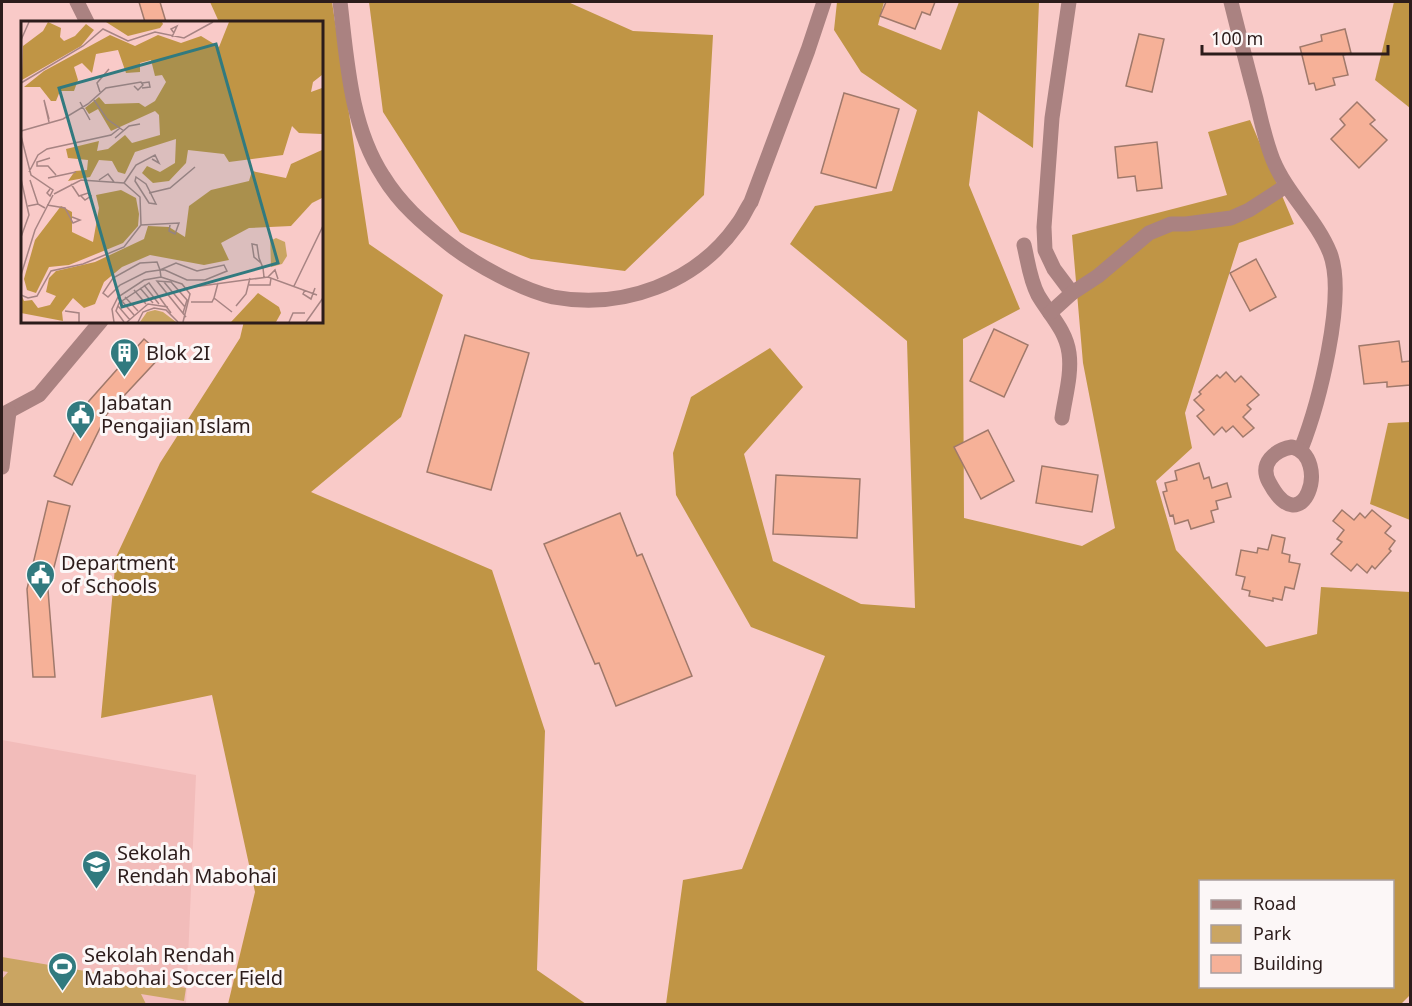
<svg xmlns="http://www.w3.org/2000/svg" width="1412" height="1006" viewBox="0 0 1412 1006" font-family="'Noto Sans',sans-serif">
<rect width="100%" height="100%" fill="#f9cac8"/>
<path fill="#f2bcba" d="M2,740L196,775L186,1004H2Z"/>
<path fill="#caa562" d="M2,957L186,988L184,1001L141,994L146,1004H2V979L8,972L2,971Z"/>
<g fill="#c09545" fill-rule="evenodd">
<path d="M210,2H332L369,244L443,295L401,417L311,492L492,570L545,731L537,970L586,1004H228L255,892L212,695L101,718L116,557L160,463L240,338L244,321H321V22H219Z"/>
<path d="M369,2H568L633,31L713,35L704,195L625,271L531,259L460,232L383,112Z"/>
<path d="M837,2H884L878,25L941,50L959,2H1039L1033,148L978,111L969,185L1020,309L963,339L964,518L1082,546L1115,528L1083,363L1072,235L1227,195L1208,132L1250,120L1294,224L1239,243L1185,413L1192,448L1156,481L1176,550L1266,647L1317,634L1321,587L1410,592V995L1401,1004H666L683,880L742,869L825,656L751,627L676,495L673,453L691,397L770,348L803,387L744,454L773,561L861,604L915,608L907,341L790,244L815,206L892,191L917,110L861,72L834,30ZM1200,882H1392V986H1200Z"/>
<path d="M1394,2H1410V108L1375,80Z"/>
<path d="M1410,422V520L1370,504L1388,423Z"/>
</g>
<g fill="#f6b198" stroke="#a0796b" stroke-width="1.5">
<path d="M139,2H160L166,22H145Z"/>
<path d="M886,2H935L930,15L922,12L915,29L880,16Z"/>
<path d="M1345,29L1351,53L1343,55L1348,75L1333,78L1335,85L1316,90L1314,83L1309,84L1300,47L1322,41L1321,35Z"/>
<path d="M1139,34L1164,39L1152,92L1126,86Z"/>
<path d="M844,93L899,109L876,188L821,173Z"/>
<path d="M1357,102L1375,120L1370,124L1387,140L1359,168L1331,139L1345,125L1340,119Z"/>
<path d="M1157,142L1162,188L1137,191L1135,176L1118,178L1115,147Z"/>
<path d="M1256,259L1276,297L1250,311L1230,273Z"/>
<path d="M994,329L1028,345L1004,397L970,381Z"/>
<path d="M465,335L529,353L491,490L427,472Z"/>
<path d="M144,339L162,355L107,414L72,485L54,476L89,401Z"/>
<path d="M1399,341L1402,362L1410,361V385L1387,387V382L1364,384L1359,346Z"/>
<path d="M1226,372L1235,382L1241,376L1259,395L1247,405L1251,409L1243,417L1254,428L1243,437L1233,426L1226,432L1222,427L1214,435L1197,416L1204,410L1194,400L1201,394L1199,392L1217,375L1220,378Z"/>
<path d="M988,430L1014,481L981,499L954,447Z"/>
<path d="M1199,463L1204,479L1209,477L1212,488L1227,483L1231,497L1216,501L1218,509L1211,511L1214,522L1191,529L1188,520L1175,524L1173,515L1170,516L1163,492L1167,491L1165,483L1177,480L1175,471Z"/>
<path d="M1042,466L1098,475L1092,512L1036,503Z"/>
<path d="M776,475L860,479L857,538L773,534Z"/>
<path d="M48,501L70,506L48,590L55,677H33L27,589Z"/>
<path d="M1342,510L1354,520L1360,513L1365,518L1372,510L1391,526L1385,533L1395,541L1389,549L1391,551L1375,569L1372,566L1367,573L1357,564L1351,571L1331,554L1342,542L1337,539L1344,530L1333,521Z"/>
<path d="M620,513L637,556L642,554L692,676L616,706L599,663L595,664L544,544Z"/>
<path d="M1272,535L1285,538L1282,553L1290,555L1289,562L1300,564L1294,589L1285,587L1282,600L1273,598V601L1249,596L1250,591L1242,589L1245,577L1236,575L1241,550L1257,553L1258,548L1268,550Z"/>
</g>
<g fill="none" stroke-linecap="round" stroke-linejoin="round">
<g stroke="#aa8281" stroke-width="15">
<path d="M77,2L87,22"/>
<path d="M340,2C347,60 350,125 383,176C400,204 423,224 449,244C474,264 522,290 553,297C623,310 696,283 737,225C743,218 746,209 751,202L808,50L824,2"/>
<path d="M1069,2L1052,118L1044,227L1045,250L1054,269L1072,293"/>
<path d="M1231,2C1239,34 1247,66 1256,99C1261,120 1265,140 1273,160C1287,194 1317,220 1330,253C1347,297 1318,406 1301,449"/>
<path d="M1024,245C1028,262 1030,280 1038,295C1049,314 1066,330 1069,353C1072,374 1065,397 1062,418"/>
<path d="M1050,313L1072,293L1098,276L1149,233L1171,224H1186L1231,218L1249,210L1286,186"/>
<path d="M2,415L39,395L101,321"/>
<path d="M1292,447C1332,457 1303,546 1269,482C1259,463 1275,450 1292,447Z"/>
<path d="M2,467L9,412"/>
</g>
</g>
<defs>
<symbol id="building-pin" viewBox="-11 -11 22 30"><path d="M0 17L-7.5 6A9.5 9.5 0 1 1 7.5 6Z" fill="#317a7f" stroke="#fcf7f7"/><path d="M-4-6H4V6H1V3H-1V6H-4ZM-2.5-4.3h1.7v1.8h-1.7ZM.8-4.3h1.7v1.8H.8ZM-2.5-1h1.7V.8h-1.7ZM.8-1h1.7V.8H.8Z" fill="#fff"/></symbol>
<symbol id="civic-pin" viewBox="-11 -11 22 30"><path d="M0 17L-7.5 6A9.5 9.5 0 1 1 7.5 6Z" fill="#317a7f" stroke="#fcf7f7"/><path d="M-.6-6.5H3V-4.5H.6V-3L4-1V1h2V6H-6V1h2V-1L-.6-3ZM-1.2 2.5V6h2.4V2.5Z" fill="#fff"/></symbol>
<symbol id="school-pin" viewBox="-11 -11 22 30"><path d="M0 17L-7.5 6A9.5 9.5 0 1 1 7.5 6Z" fill="#317a7f" stroke="#fcf7f7"/><path d="M0-5L7-2L0 1L-7-2ZM-4 1L0 2.5L4 1V4Q0 6-4 4Z" fill="#fff"/></symbol>
<symbol id="stadium-pin" viewBox="-11 -11 22 30"><path d="M0 17L-7.5 6A9.5 9.5 0 1 1 7.5 6Z" fill="#317a7f" stroke="#fcf7f7"/><path d="M0-5a6.5 5 0 1 0 0 10a6.5 5 0 1 0 0-10ZM-3.5-1.8h7v3.6h-7Z" fill="#fff"/></symbol>
</defs>
<g fill-rule="evenodd">
<use href="#building-pin" x="108" y="336" width="33" height="45"/>
<use href="#civic-pin" x="64" y="398" width="33" height="45"/>
<use href="#civic-pin" x="24" y="558" width="33" height="45"/>
<use href="#school-pin" x="80" y="848" width="33" height="45"/>
<use href="#stadium-pin" x="46" y="950" width="33" height="45"/>
</g>
<g text-anchor="middle" dominant-baseline="central" stroke-width="6" stroke-linejoin="round" paint-order="stroke">
<g font-size="20" fill="#2c1c1b" stroke="#fcf7f7" text-anchor="start">
<text x="146" y="352">Blok 2I</text>
<text x="101" y="402">Jabatan<tspan x="101" dy="23">Pengajian Islam</tspan></text>
<text x="61" y="562">Department<tspan x="61" dy="23">of Schools</tspan></text>
<text x="117" y="852">Sekolah<tspan x="117" dy="23">Rendah Mabohai</tspan></text>
<text x="84" y="954">Sekolah Rendah<tspan x="84" dy="23">Mabohai Soccer Field</tspan></text>
</g>
</g>
<g transform="translate(21 21)">
<rect width="302" height="302" fill="#f9cac8"/>
<path d="M249,213V220L255,217L264,221L266,235L261,243L250,246ZM134,289L142,291L155,301H119L126,291Z" fill="#caa562"/>
<path d="M27,1L40,7L39,16L43,20L54,15L65,3L73,9L60,25L1,59L2,25L22,10ZM85,1H141L142,3L139,7L107,15ZM208,1H301V54L292,61L290,71L301,67V113L278,112L271,105L262,134L208,141L203,133L167,129L165,142L148,160L132,162L121,152L126,145L139,151L154,142L155,118L114,131L104,153L97,151L91,140L78,139L69,156L47,160L54,150L66,149L67,139L47,137L45,128L78,120L76,130L87,128L104,114L111,122L139,114L138,94L134,90L90,110L77,88L68,93L64,87L78,76L84,83L118,82L124,86L134,80L145,61L141,54L134,55L130,39L119,42V51L105,52L97,29L75,33L71,52L61,42L53,46L57,59L53,70H39L35,80H30L19,66H3L23,50L89,14L114,25L137,14L160,22L180,15L198,26ZM301,129V177L291,182L270,205L228,207L200,222L208,239L183,244L129,234L101,246L83,261L74,283L63,287L52,277L41,291L42,300L0,292V273L3,280L11,279L17,287L29,284L35,275L25,271L28,257L35,250L74,241L123,218L127,205L148,206L164,216L168,185L190,169L228,160L231,150L265,157L270,143ZM100,169L115,177L118,193L117,205L102,222L48,244L28,246L15,272L6,269L3,258L14,219L40,185L51,191V211L72,221L78,187L75,174ZM237,272L258,286L260,292L255,301H210Z" fill="#c09545"/>
<path fill="none" stroke="#a78483" stroke-width="1.5" d="M151,16L156,5L150,8L153,12M0,19L8,1M0,62L62,25L82,8L107,20L134,11L163,17L192,1M121,67L129,66L128,61L121,62M79,71L76,62L88,48M73,79L86,98L103,110M59,81L69,99M28,98L23,79L28,101M0,110L42,98L67,83L85,67L120,61L122,64L117,69L113,65M0,115L10,154L32,169L29,175L26,172L29,168M94,117L108,105L119,103M29,137L16,141V145H27L35,154M8,151L17,134L26,128L90,114L99,107M115,156L125,163L135,183L128,182L114,160ZM27,157L55,151M0,158L8,194L0,216M9,159L17,183M78,159L87,153L93,161M103,162L115,144L134,134L138,142L131,138M50,163L58,175L67,172L70,175L64,179L60,175M128,172L149,167L174,146M26,184L44,187L52,202L59,199L51,196M7,185L17,183L24,187M120,204L158,202L154,213L148,210L149,204M240,242L233,236L231,223L236,224L238,237L242,247L243,256M139,249L155,242L176,250L203,244L206,250L184,259H166L144,249H139L125,251L99,264L87,276L82,272L92,257L119,242L136,241L139,249L140,256M0,254L14,209L32,174M247,256L254,249L257,258M143,261L164,286M197,262L193,277L211,291M123,264L138,283M228,264H249L250,257M273,265L302,205M119,267L132,282M165,267L247,256L296,274M113,269L125,283M284,269L282,273L290,278L294,267M0,274L7,277L16,275L30,250L62,243L103,226L120,204L119,176L103,162L60,159L33,173M104,276L117,290M100,279L113,294M170,281H191L193,277M97,285L109,299M215,285L225,273L229,257M44,290L58,292V301M162,292L166,279L150,261L136,260L165,296M93,301L91,288L97,276L123,259L140,256L161,263L169,273L162,301M103,301L95,290L98,282L128,262L150,292M106,301L127,283L147,286M117,301L122,291L133,287L145,289L157,301M268,301L272,292H284M285,301L302,277"/>
<path fill="#317a7f" fill-opacity="0.15" stroke="#317a7f" stroke-width="3" d="M195,23L257,242L101,286L38,67Z"/>
<rect width="302" height="302" fill="none" stroke="#2c1c1b" stroke-width="3"/>
</g>
<rect width="1412" height="1006" fill="none" stroke="#2c1c1b" stroke-width="6"/>
<rect x="1199" y="880" width="195" height="108" fill="#fcf7f7" stroke="#a99f9f" stroke-width="1.5"/>
<rect x="1211" y="900" width="30" height="9" fill="#aa8281" stroke="#a99f9f" stroke-width="1.5"/>
<text x="1253" y="910" font-size="18" fill="#2c1c1b">Road</text>
<rect x="1211" y="925" width="30" height="18" fill="#caa562" stroke="#a99f9f" stroke-width="1.5"/>
<text x="1253" y="940" font-size="18" fill="#2c1c1b">Park</text>
<rect x="1211" y="955" width="30" height="18" fill="#f6b198" stroke="#a99f9f" stroke-width="1.5"/>
<text x="1253" y="970" font-size="18" fill="#2c1c1b">Building</text>
<path d="M1202 45v9h186v-9" fill="none" stroke="#2c1c1b" stroke-width="3"/>
<text x="1211" y="45" font-size="18" fill="#2c1c1b" stroke="#fcf7f7" stroke-width="4.5" paint-order="stroke">100 m</text>
</svg>
